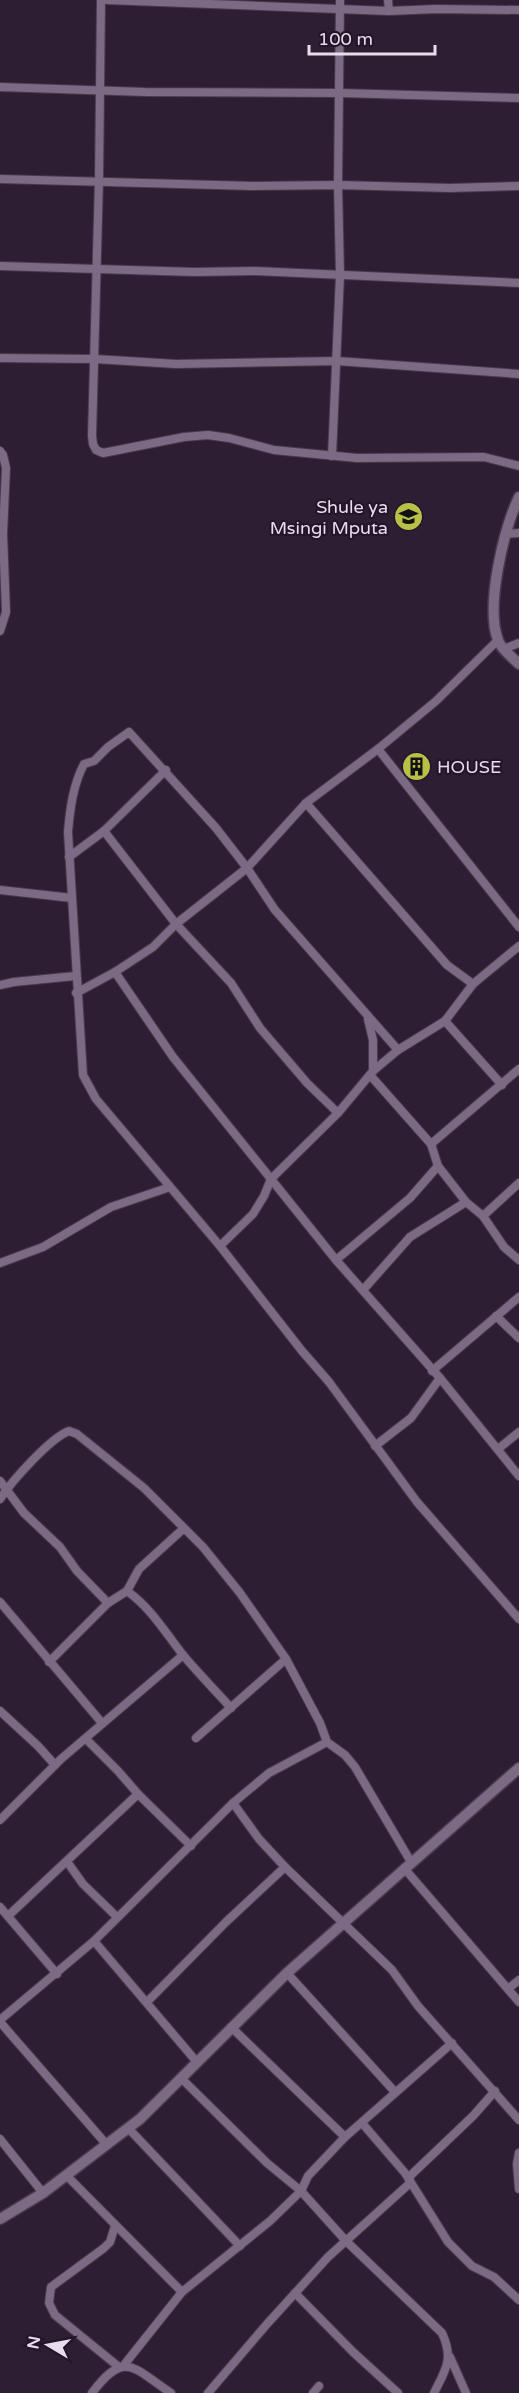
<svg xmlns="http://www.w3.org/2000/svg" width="519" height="2393" viewBox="0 0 519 2393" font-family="'Varela Round',sans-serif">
<rect width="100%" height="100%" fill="#2e1e34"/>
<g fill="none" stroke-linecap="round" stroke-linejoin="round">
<defs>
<g id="street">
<path d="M101,0L99,180L92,436L93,444L96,450L103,453L184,437L208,435L229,438L274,450L357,458L484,457L519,466"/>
<path d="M107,0L389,11L436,9L519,10"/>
<path d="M388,0L389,11"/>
<path d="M0,87L145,92L340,93L519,98"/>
<path d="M0,179L252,186L338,185L450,188L519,186"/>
<path d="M0,266L194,272L255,271L519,283"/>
<path d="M0,358L95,359L176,364L337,361L519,374"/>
<path d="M0,451L3,455L6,468L3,534L6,612L0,631"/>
<path d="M332,456L340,275L338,185L340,0"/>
<path d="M506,534L519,533"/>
<path d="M504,649L519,643"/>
<path d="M378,749L519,927"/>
<path d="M306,803L447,965L473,984"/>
<path d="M104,831L176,924L231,983L260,1028L307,1083L338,1113"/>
<path d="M69,857L104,831L166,770"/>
<path d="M0,890L72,898"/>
<path d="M115,972L173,1057L271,1179L336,1260L440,1378L519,1476"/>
<path d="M0,985L14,982L75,976"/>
<path d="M76,993L115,972L153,947L176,924L247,868L306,803L378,749L436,701L498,640"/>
<path d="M368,1019L373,1040V1071"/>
<path d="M445,1021L502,1085"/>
<path d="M398,1050L275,910L247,868L216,828L129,732L108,747L94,761L84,764C73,785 70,809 68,832L83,1075L96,1099L220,1246L302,1351L329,1382L417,1502L519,1619"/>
<path d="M370,1075L431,1144L438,1166L466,1202L483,1216L504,1247L519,1260"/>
<path d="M431,1144L519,1069"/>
<path d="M483,1216L519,1183"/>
<path d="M220,1246L253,1214L264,1196L271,1179L338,1113L373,1071L398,1050L445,1021L473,984L519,946"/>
<path d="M336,1260L410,1198L438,1166"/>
<path d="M0,1263L43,1247L111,1207L170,1187"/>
<path d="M363,1290L410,1237L466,1202"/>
<path d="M496,1316L519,1338"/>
<path d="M432,1371L519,1297"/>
<path d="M375,1446L411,1418L440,1378"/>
<path d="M498,1449L519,1432"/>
<path d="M0,1481L24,1513L60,1547L77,1571L108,1603L127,1591L139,1569L183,1529"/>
<path d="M0,1499C11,1482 50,1438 69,1431L77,1434L144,1488L203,1547L240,1593L286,1659L320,1723L327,1742L345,1755L355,1767L411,1862"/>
<path d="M127,1591C151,1608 165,1632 183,1655C198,1673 215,1690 231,1708"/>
<path d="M0,1602L102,1723"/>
<path d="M49,1662L108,1603"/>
<path d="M0,1711L38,1746L55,1765"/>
<path d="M196,1738L286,1659"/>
<path d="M86,1739L118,1771L138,1794L191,1846"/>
<path d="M233,1803L259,1839L285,1867L392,1970L418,2006L519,2120"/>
<path d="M0,1820L61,1759L183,1655"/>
<path d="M68,1863L83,1884L117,1917"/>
<path d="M404,1868L519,2002"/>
<path d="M0,1907L57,1974"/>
<path d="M8,1916L138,1794"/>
<path d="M94,1941L196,2061"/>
<path d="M287,1973L395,2092"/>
<path d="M509,1988L519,1980"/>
<path d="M147,2002L226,1922L285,1867"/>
<path d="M0,2020L94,1941L233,1803L269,1773L327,1742"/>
<path d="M0,2022L107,2145"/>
<path d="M231,2027L345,2137"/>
<path d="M181,2078L267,2163L301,2191L346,2241L442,2333C454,2359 446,2369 434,2393"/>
<path d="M362,2123L405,2173L448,2242L472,2266L494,2277L519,2300"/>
<path d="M129,2129L240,2246"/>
<path d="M0,2139L43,2193"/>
<path d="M519,2153L517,2164L519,2189"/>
<path d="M67,2176L182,2292"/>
<path d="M115,2226L110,2242L104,2248L51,2287L49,2303L55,2315L119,2367"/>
<path d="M295,2293L353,2352L398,2393"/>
<path d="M450,2357L466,2393"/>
<path d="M124,2365L182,2292L270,2221L301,2191L308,2176L345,2137L452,2043"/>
<path d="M92,2393C125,2349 133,2368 171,2393"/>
<path d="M208,2393L267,2324L328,2257L409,2184L410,2176L473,2116L495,2091"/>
<path d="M313,2393L319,2386"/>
</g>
<g id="secondary">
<path d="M519,497C504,529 485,606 498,640C501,649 512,657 519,664"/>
<path d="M0,2219L43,2193L140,2119L287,1973L519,1768"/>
</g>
</defs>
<use href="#street" stroke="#483a4d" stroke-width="10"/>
<use href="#secondary" stroke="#483a4d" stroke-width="13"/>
<use href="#street" stroke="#7c6983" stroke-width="8"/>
<use href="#secondary" stroke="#7c6983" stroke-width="10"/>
</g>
<defs>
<symbol id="school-disc" viewBox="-11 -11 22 22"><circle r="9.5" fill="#b7c147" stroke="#24152a"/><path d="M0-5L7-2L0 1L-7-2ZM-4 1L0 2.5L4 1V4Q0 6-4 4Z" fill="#111"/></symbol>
<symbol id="building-disc" viewBox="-11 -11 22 22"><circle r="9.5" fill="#b7c147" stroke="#24152a"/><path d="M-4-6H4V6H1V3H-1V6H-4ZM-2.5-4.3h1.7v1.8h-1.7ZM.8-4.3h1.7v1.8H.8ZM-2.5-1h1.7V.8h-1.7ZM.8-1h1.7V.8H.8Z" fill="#111"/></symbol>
</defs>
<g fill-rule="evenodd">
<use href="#school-disc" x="392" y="500" width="33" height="33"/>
<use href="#building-disc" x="400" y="750" width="33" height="33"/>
</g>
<g text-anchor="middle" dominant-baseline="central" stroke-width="4.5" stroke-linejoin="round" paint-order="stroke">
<g font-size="18" fill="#e8ddec" stroke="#24152a" text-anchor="end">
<text x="388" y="507">Shule ya<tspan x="388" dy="21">Msingi Mputa</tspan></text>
<text x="437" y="767" text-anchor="start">HOUSE</text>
</g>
</g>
<g transform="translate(48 2345) rotate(280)" stroke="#24152a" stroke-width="4.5" paint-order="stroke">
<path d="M0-4.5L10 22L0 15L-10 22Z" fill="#e8ddec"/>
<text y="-9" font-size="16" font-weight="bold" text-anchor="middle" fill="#e8ddec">N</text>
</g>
<path d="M309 45v9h126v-9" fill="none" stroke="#e8ddec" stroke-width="3"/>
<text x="318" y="45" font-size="18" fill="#e8ddec" stroke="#24152a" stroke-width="4.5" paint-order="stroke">100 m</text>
</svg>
